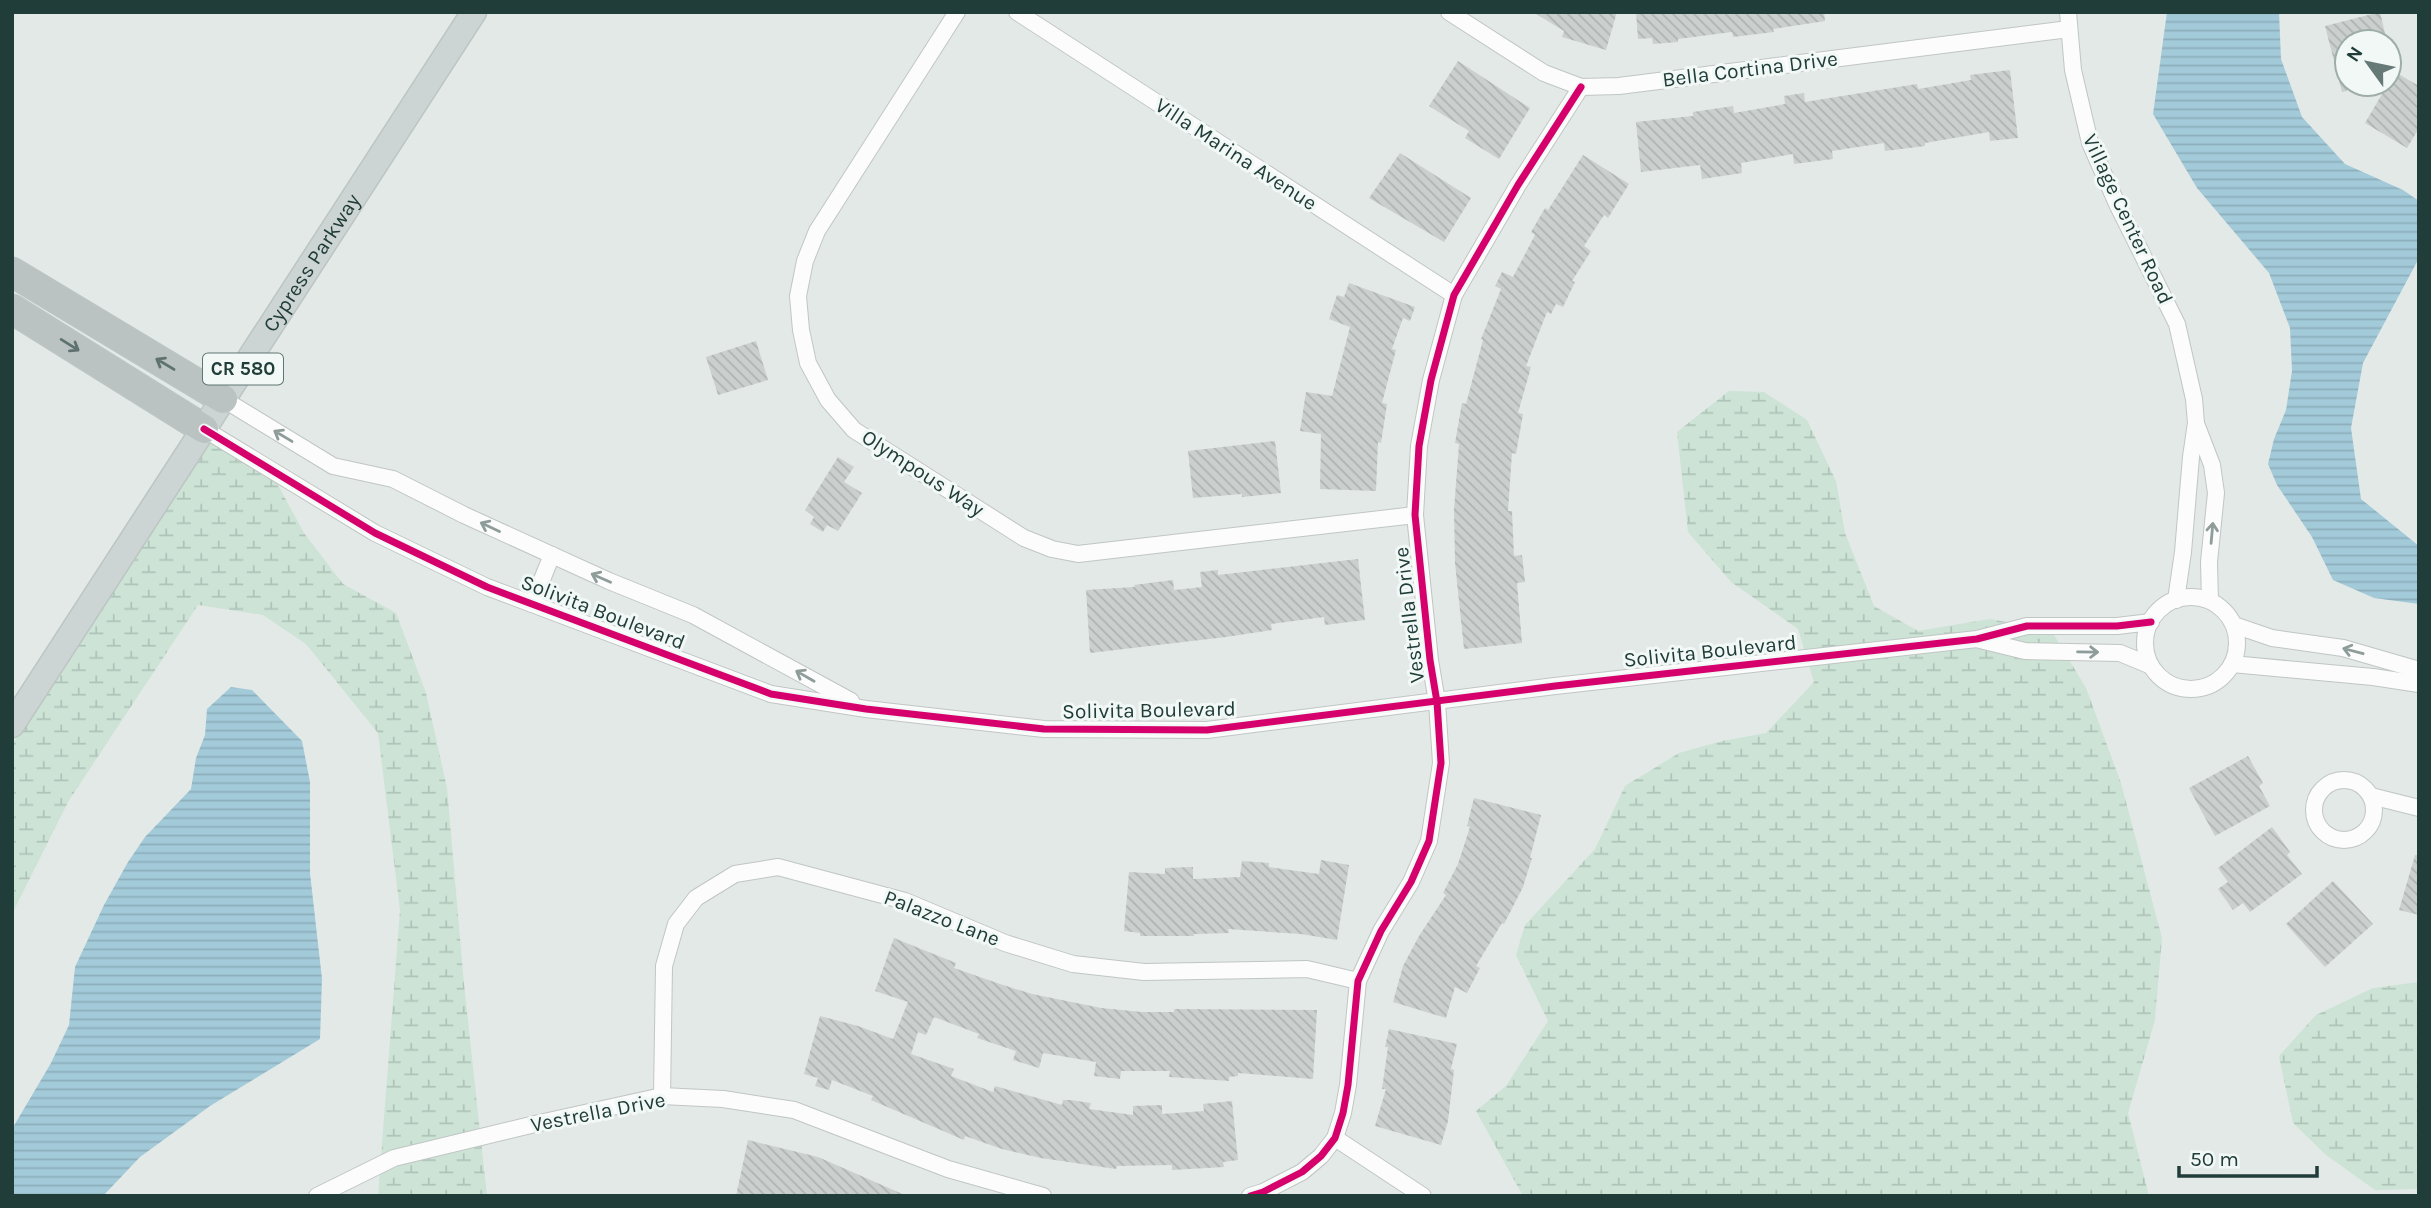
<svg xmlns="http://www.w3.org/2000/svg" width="2431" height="1208" viewBox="0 0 2431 1208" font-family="Karla,sans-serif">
<defs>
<pattern id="wetland-marsh" width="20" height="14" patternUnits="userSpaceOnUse" patternTransform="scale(1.75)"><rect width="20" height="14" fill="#cce3d6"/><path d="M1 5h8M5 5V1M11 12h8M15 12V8" fill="none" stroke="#afc4b8"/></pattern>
<pattern id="water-rules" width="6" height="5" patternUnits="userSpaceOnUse" patternTransform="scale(1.75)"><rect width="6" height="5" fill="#a3cad9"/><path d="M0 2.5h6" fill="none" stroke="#8caebb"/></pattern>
<pattern id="building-back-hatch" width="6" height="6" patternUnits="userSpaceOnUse" patternTransform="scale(1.75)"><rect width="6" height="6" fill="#cbd0cf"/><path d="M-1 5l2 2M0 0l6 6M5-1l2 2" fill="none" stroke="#aeb4b2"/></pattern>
</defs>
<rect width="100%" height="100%" fill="#e3e9e7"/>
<g fill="url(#wetland-marsh)">
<path d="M1729,391L1764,392L1807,420L1836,481L1845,533L1874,606L1918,631L1990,619L2051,630L2086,688L2121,783L2162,938L2155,1020L2128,1113L2149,1196H1523L1476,1111L1506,1086L1548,1021L1516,955L1525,925L1595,849L1625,786L1679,753L1722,741L1766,733L1814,682L1798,629L1731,582L1688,532L1677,432Z"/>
<path d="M213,435L273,476L304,533L343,584L396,613L426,693L447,788L464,984L487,1196H378L400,910L378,733L306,644L263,615L198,605L68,802L12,914V745Z"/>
<path d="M2419,982V1189L2375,1190L2326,1155L2293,1123L2279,1056L2316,1015L2373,988Z"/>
</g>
<g fill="url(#water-rules)">
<path d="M2167,12H2279L2281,59L2302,117L2345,164L2403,190L2419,201V258L2363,363L2351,428L2361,499L2419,546V604L2374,598L2333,580L2312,537L2277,485L2268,464L2274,439L2286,410L2292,371L2290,328L2269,273L2197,188L2153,114Z"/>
<path d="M231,687L252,690L302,741L310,782V873L322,979L320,1039L210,1106L140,1157L103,1196H12V1129L51,1063L69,1025L75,967L104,905L128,862L145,837L191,789L196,758L205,735L207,709Z"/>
</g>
<g fill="url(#building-back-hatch)">
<path d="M1533,12H1617L1606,50L1562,37L1564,31Z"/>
<path d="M1636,12H1824L1825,21L1773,29L1774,32L1733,37L1732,32L1678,39V42L1653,44L1652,38L1638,39Z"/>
<path d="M2380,12L2387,42H2347V91L2342,92L2325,26Z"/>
<path d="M1458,61L1530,108L1499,159L1465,138L1469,131L1429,106Z"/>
<path d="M2010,70L2018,138L1990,141L1989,132L1925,143V146L1885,151L1884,143L1832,151L1833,159L1794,164L1793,154L1741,163L1742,173L1702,179L1700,165L1641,172L1636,122L1693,116V112L1733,106L1734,113L1785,104L1784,96L1804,93L1805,102L1917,84L1918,89L1971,80L1970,75Z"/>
<path d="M2395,72L2419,86V128L2407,148L2365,123Z"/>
<path d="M1400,153L1471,198L1444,242L1369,198Z"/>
<path d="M1583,155L1629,184L1608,218L1604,215L1584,246L1591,251L1572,281L1575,282L1563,307L1556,304L1551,314L1547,312L1526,366L1531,367L1518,413L1523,414L1516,454L1512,453L1508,511H1512L1514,556L1522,555L1525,582L1517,583L1522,643L1464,649L1455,563L1454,510L1459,444L1455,443L1462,403L1466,404L1483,340L1481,339L1501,289L1495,286L1502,272L1513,277L1535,235L1531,232L1545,208L1548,210Z"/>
<path d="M1349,283L1415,307L1410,321L1403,318L1392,349L1396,350L1382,403L1387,404L1381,443L1378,442L1376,491L1320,489L1321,434L1300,431L1306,392L1332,396L1350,327L1329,319L1337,295L1344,297Z"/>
<path d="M756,341L768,380L718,395L706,357Z"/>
<path d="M1275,441L1281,493L1242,497V494L1193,498L1188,451Z"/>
<path d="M838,457L854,467L844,482L862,493L838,531L827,525L823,532L810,524L814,517L805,510Z"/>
<path d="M1358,559L1365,620L1325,625L1324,617L1271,624L1272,630L1226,637L1090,653L1086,590L1135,587L1134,585L1173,580L1174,590L1202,587L1200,572L1218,570V575Z"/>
<path d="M2248,756L2263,783L2259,786L2270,806L2215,836L2189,788Z"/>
<path d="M1474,798L1541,815L1530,858H1532L1523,887L1504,924L1502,923L1476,966L1480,968L1467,993L1455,987L1446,1018L1393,1002L1403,966L1419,936L1446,895L1443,893L1458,864L1470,827L1467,826Z"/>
<path d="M2272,827L2290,852L2287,855L2302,874L2250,912L2243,903L2233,910L2218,889L2228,882L2218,868Z"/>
<path d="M2415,855H2419V915L2399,910Z"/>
<path d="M1321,860L1349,865L1337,940L1301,934L1228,929L1229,933L1194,934V936H1140V933L1124,931L1129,872L1165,874V868L1193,867V879L1240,877L1242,861L1269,863V867L1319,874Z"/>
<path d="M2333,881L2373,924L2325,967L2286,924Z"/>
<path d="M894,938L956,963L954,968L1000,984L1032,994L1101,1008L1142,1012H1174V1009L1317,1010L1313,1079L1238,1073V1076L1229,1077V1081L1169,1077L1170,1071H1121L1120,1079L1094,1076L1096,1062L1043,1053L1039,1068L1013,1060L1016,1051L977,1038L979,1034L934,1017L926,1035L918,1032L911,1054L954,1069L951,1076L993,1092L995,1086L1062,1105L1063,1100H1070L1091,1103L1089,1109L1133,1115V1106L1162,1105V1114L1204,1111L1203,1104L1232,1101L1238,1160L1223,1162L1224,1167L1172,1170V1165L1117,1166L1116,1169L1041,1158L1002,1149L965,1136L964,1140L871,1100L873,1096L832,1080L829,1090L815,1086L818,1078L804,1074L820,1016L858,1026L893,1039L908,1002L875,991Z"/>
<path d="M1389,1029L1457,1044L1451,1069L1454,1070L1448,1121L1441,1145L1375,1126L1386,1089H1382L1388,1047H1385Z"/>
<path d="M748,1140L818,1157L907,1196H736Z"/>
</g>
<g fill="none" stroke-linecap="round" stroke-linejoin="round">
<defs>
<g id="street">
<path d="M957,12L817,231L805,261L798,296L801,330L808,363L828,400L854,430L1024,538L1052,549L1078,554L1415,515"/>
<path d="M1017,12L1454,295"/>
<path d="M1449,12L1544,73L1581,87L1619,86L2069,29"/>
<path d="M2068,12L2073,70L2090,143L2118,206L2177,324L2194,399L2196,423L2191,457L2183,552L2176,600"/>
<path d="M223,399L333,466L393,479L464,515L609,581L693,615L851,701"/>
<path d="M2197,426L2212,465L2216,493L2209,562L2210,601"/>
<path d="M204,429L375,533L487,587L771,694L866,709L1044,729L1207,730L1555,686L1977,639L2027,626H2117L2151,622"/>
<circle cx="2191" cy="643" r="46"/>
<path d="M532,604L552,555"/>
<path d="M2234,625L2272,638L2343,648L2419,670"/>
<path d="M1980,640L2025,651L2120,653L2149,665"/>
<path d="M2232,664L2373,677L2419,684"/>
<circle cx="2344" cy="810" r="30"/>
<path d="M2371,796L2419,808"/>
<path d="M662,1096L664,966L676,924L696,898L735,874L778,867L905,901L1005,943L1073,964L1144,972L1307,969L1358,981"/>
<path d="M1335,1138L1423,1196"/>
<path d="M317,1196L394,1158L535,1124L662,1096L723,1099L794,1110L948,1169L1043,1196"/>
<path d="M1250,1196L1263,1192L1302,1172L1321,1156L1335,1138L1343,1113L1348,1085L1358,981L1381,931L1411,882L1429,841L1441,763L1437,702L1430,660L1415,515L1419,446L1431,380L1454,295L1518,185L1581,87"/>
</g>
<g id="primary">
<path id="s1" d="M12,725L474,12"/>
</g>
<g id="highway">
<path d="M12,272L223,399"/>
<path d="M12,309L204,429"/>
</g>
</defs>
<use href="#street" stroke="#c0c6c4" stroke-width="18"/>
<use href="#primary" stroke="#bcc5c3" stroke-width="27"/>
<use href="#highway" stroke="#bcc5c3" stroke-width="31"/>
<use href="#street" stroke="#fbfcfb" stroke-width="16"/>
<use href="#primary" stroke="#cdd5d4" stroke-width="24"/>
<use href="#highway" stroke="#bac2c2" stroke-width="28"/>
<defs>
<g id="cycleway">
<path d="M204,429L375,533L487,587L771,694L866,709L1044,729L1207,730L1555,686L1977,639L2027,626H2117L2151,622"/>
<path d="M1250,1196L1263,1192L1302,1172L1321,1156L1335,1138L1343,1113L1348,1085L1358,981L1381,931L1411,882L1429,841L1441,763L1437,702L1430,660L1415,515L1419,446L1431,380L1454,295L1518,185L1581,87"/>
</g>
</defs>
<use href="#cycleway" stroke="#f1f8f6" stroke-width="11"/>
<use href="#cycleway" stroke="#d6006c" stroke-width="7"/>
</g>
<defs><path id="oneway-shaft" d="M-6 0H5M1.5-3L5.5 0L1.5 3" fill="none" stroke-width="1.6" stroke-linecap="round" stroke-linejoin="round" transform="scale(1.75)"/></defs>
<g stroke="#5e7270">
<use href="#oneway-shaft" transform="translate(70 345) rotate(32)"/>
<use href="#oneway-shaft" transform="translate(165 364) rotate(-149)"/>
</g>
<g stroke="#8e9c9a">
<use href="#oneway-shaft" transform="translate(283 436) rotate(-149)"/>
<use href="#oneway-shaft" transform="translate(490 527) rotate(-155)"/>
<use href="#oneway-shaft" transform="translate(2212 533) rotate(-85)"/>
<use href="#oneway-shaft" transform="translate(601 578) rotate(-156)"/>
<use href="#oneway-shaft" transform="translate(2353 651) rotate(-165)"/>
<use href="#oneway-shaft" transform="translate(2088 652) rotate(1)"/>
<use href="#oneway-shaft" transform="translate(805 676) rotate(-150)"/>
</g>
<g text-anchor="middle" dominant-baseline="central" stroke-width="6" stroke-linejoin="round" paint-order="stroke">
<rect fill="#f1f8f6" stroke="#5f7572" stroke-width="2" x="203" y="353.5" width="80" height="31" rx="5"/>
<g font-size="19" font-weight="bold" fill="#213d39">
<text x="243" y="369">CR 580</text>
</g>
<g font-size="21" fill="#213d39" stroke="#f1f8f6">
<text transform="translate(1750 69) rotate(-7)">Bella Cortina Drive</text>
<text transform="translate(1236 154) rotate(33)">Villa Marina Avenue</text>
<text transform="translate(2128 219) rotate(65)">Village Center Road</text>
<text stroke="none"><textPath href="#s1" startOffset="551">Cypress Parkway</textPath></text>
<text transform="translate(923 473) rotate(33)">Olympous Way</text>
<text transform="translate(603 612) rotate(21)">Solivita Boulevard</text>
<text transform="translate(1409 615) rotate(-97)">Vestrella Drive</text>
<text transform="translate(1710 651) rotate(-6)">Solivita Boulevard</text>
<text transform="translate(1149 710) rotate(-1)">Solivita Boulevard</text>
<text transform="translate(942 918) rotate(21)">Palazzo Lane</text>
<text transform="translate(598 1112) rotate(-11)">Vestrella Drive</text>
</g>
</g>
<rect width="2431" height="1208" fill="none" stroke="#213d39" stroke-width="28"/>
<g transform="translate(2368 63) rotate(303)"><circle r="33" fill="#f1f8f6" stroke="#9eadaa" stroke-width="2"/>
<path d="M0-5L12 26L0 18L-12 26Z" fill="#657976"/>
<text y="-10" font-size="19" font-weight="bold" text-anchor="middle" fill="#213d39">N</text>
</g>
<path d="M2179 1166v10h138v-10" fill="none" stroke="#213d39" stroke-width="3.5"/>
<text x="2190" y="1166" font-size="21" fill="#213d39" stroke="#f1f8f6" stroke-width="5" paint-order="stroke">50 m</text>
</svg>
